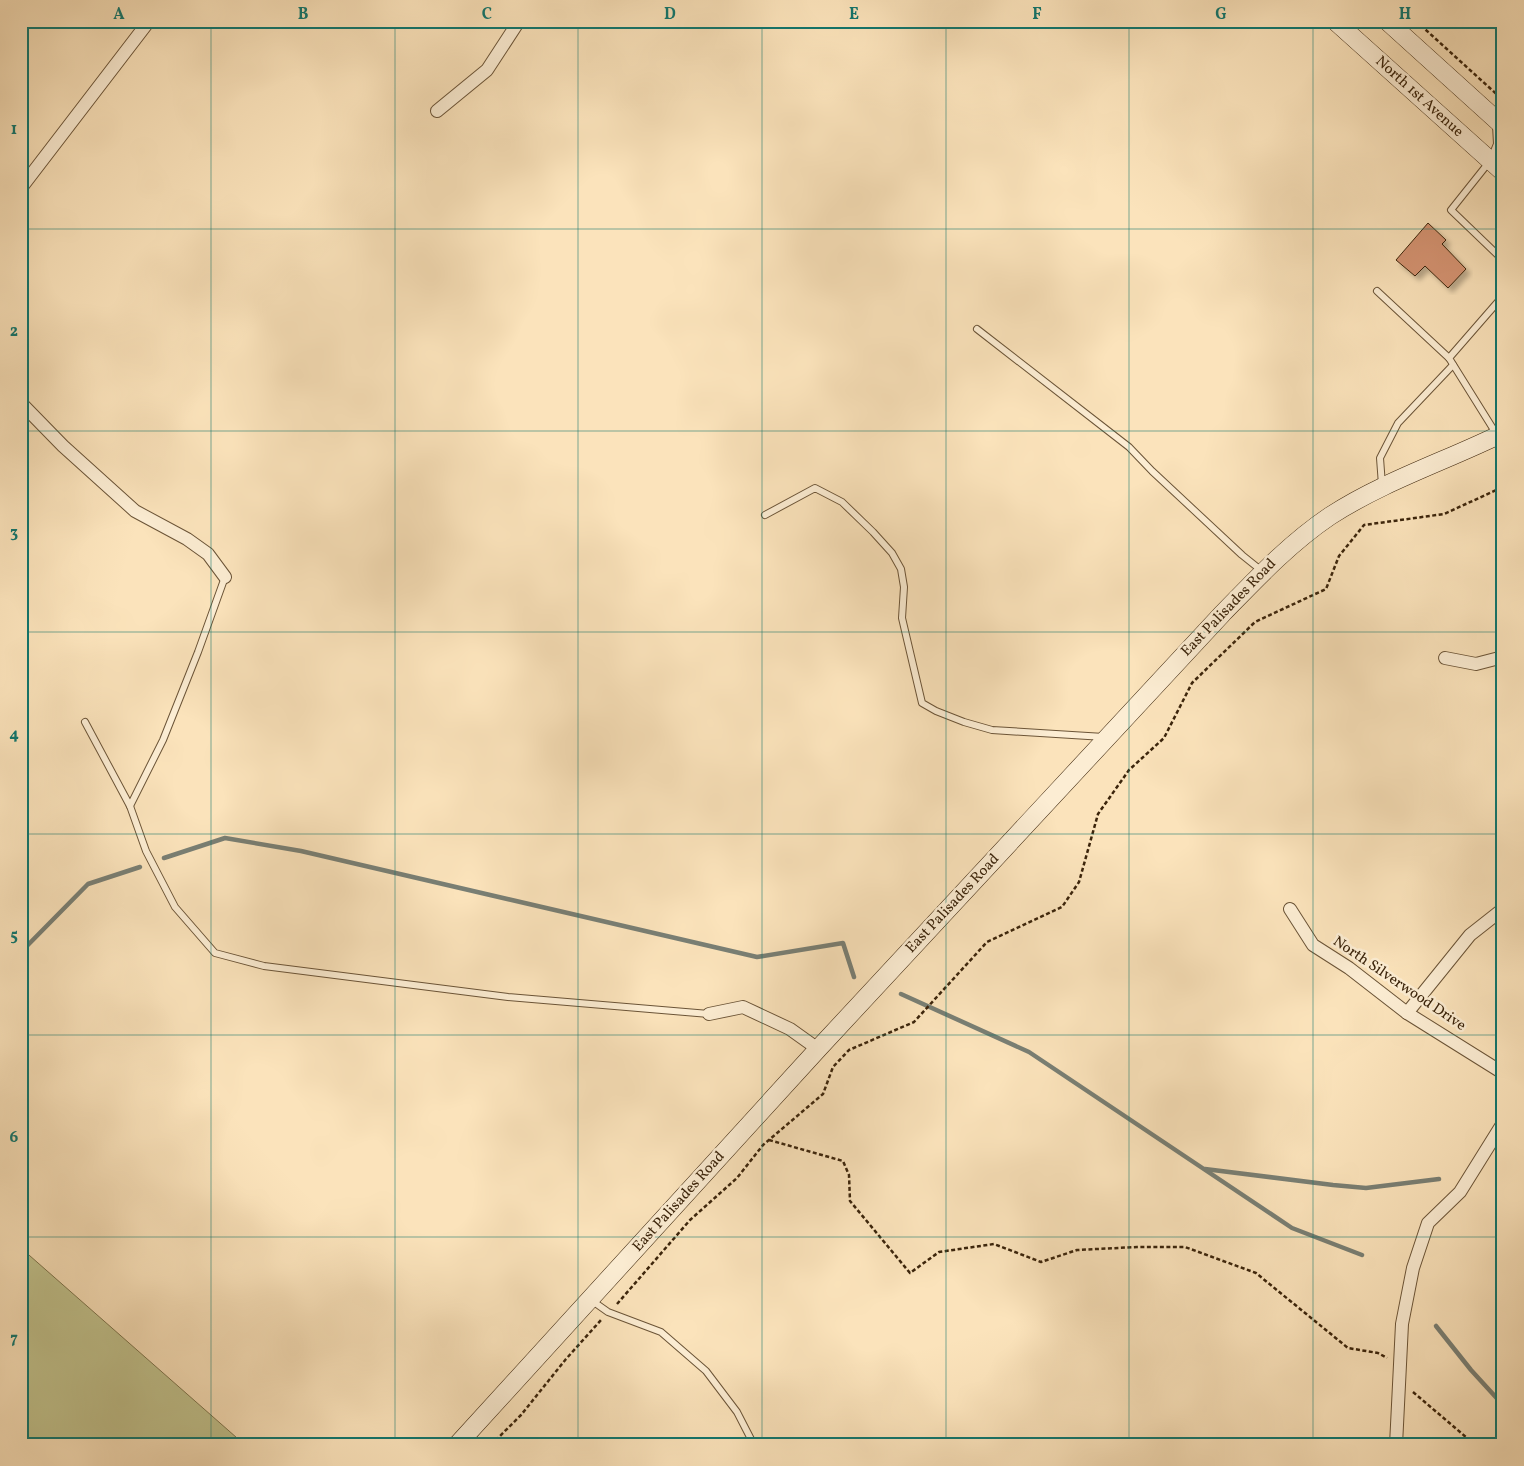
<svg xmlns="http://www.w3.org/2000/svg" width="1524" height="1466" viewBox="0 0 1524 1466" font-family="Vollkorn,serif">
<defs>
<filter id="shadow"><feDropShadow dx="4.5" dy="4.5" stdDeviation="2.5" flood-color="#0004"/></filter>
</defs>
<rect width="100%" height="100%" fill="#fbe3bb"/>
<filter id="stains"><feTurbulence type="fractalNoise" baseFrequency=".004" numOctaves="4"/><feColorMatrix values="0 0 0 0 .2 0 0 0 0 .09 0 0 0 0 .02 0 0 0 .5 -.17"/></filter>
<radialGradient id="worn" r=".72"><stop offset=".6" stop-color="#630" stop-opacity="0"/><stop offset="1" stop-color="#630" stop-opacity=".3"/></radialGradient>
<path fill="#c1c38e" stroke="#7e744c" d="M21,1248L245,1445H21Z"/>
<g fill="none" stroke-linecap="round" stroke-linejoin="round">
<g stroke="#797f74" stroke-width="4.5">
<path d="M164,858L225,838L301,851L757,957L843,943L854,977"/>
<path d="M21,952L88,884L140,867"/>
<path d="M901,994L1029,1052L1292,1228L1362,1255"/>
<path d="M1205,1169L1333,1185L1366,1188L1439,1179"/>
<path d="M1436,1326L1471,1370L1503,1405"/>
</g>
</g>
<path fill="#d49372" stroke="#3b240b" filter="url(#shadow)" d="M1428,223L1446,240L1442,244L1466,269L1448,288L1425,266L1415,276L1396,260Z"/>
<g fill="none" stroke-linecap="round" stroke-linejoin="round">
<defs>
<g id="lane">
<path d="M1496,125L1497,144L1490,161L1451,210L1503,260"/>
<path d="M1377,291L1449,358"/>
<path d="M977,329L1129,447L1152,471L1242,555L1262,571"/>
<path d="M1497,435L1449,358L1503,296"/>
<path d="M1382,485L1380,458L1398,423L1453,365"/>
<path d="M765,515L815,488L842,502L873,532L892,553L901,569L904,587L902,618L922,703L936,711L964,722L992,730L1104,737"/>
<path d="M85,722L130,806L146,851L175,907L215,953L264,966L508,997L709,1014"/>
<path d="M130,806L163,740L198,652L225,577"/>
<path d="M591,1300L608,1312L661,1332L706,1371L737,1412L754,1445"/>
</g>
<g id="street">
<path d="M437,111L487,70L519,21"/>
<path d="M21,188L149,21"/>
<path d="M21,403L63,446L135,511L187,539L208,554L225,577"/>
<path d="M1445,658L1476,664L1503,657"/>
<path d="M1290,909L1313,945L1349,968L1407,1013L1503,1073"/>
<path d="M1407,1013L1470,935L1503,909"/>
<path d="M709,1014L743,1007L790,1029L818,1049"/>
<path d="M1396,1445L1402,1324L1413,1268L1428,1223L1460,1192L1503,1123"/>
</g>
<g id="secondary">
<path d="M1335,21L1503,172"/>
<path d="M1387,21L1503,126"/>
<path d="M457,1445L818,1049L1223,613C1257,578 1290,543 1330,516C1384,481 1446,461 1503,433"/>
</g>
</defs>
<use href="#lane" stroke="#6b5437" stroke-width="8"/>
<use href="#street" stroke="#6b5437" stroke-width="14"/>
<use href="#secondary" stroke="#3b240b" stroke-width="19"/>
<g stroke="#3b240b" stroke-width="2.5" stroke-dasharray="4 2.5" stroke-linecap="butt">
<path d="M1416,21L1503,100"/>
<path d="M769,1140L843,1161L849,1175L850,1201L910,1273L939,1252L994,1244L1041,1262L1077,1250L1137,1247H1185L1256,1273L1348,1348L1378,1353L1387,1358"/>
<path d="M617,1304L690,1220L737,1178L763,1145L823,1094L833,1067L849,1050L914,1022L987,942L1062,907L1079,882L1098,814L1129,770L1164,738L1192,683L1255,622L1326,589L1339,556L1364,525L1444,514L1503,487"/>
<path d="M1413,1392L1473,1443L1485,1445"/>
<path d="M491,1445L521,1415L566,1359L601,1320"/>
</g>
<use href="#lane" stroke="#fcedd3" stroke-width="6"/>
<use href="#street" stroke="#fcedd3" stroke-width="12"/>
<use href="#secondary" stroke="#fcedd3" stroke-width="18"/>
</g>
<path fill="none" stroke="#0f766e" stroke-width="1" stroke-opacity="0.55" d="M211,21V1445M395,21V1445M578,21V1445M762,21V1445M946,21V1445M1129,21V1445M1313,21V1445M21,229H1503M21,431H1503M21,632H1503M21,834H1503M21,1035H1503M21,1237H1503"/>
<g text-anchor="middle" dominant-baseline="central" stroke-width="5" stroke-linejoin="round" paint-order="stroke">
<g font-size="15" fill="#3b240b" stroke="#fcedd3">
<text transform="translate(1419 97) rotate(42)">North 1st Avenue</text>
<text transform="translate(1229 608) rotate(-46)">East Palisades Road</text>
<text transform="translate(953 904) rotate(-47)">East Palisades Road</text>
<text transform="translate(1399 984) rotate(34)">North Silverwood Drive</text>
<text transform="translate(679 1202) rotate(-48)">East Palisades Road</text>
</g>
</g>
<rect width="1524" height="1466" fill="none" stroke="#fbe3bb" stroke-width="55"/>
<rect x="28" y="28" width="1468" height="1410" fill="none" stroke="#0f766e" stroke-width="2"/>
<g font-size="16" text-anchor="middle" font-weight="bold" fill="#0f766e">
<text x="119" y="19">A</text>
<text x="303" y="19">B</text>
<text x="487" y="19">C</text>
<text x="670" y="19">D</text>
<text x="854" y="19">E</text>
<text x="1037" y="19">F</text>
<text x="1221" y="19">G</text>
<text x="1405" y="19">H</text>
<text x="14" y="134">1</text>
<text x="14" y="336">2</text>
<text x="14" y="537">3</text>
<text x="14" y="739">4</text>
<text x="14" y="940">5</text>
<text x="14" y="1142">6</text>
<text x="14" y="1343">7</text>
</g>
<rect width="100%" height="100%" filter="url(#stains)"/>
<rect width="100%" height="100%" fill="url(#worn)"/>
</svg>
